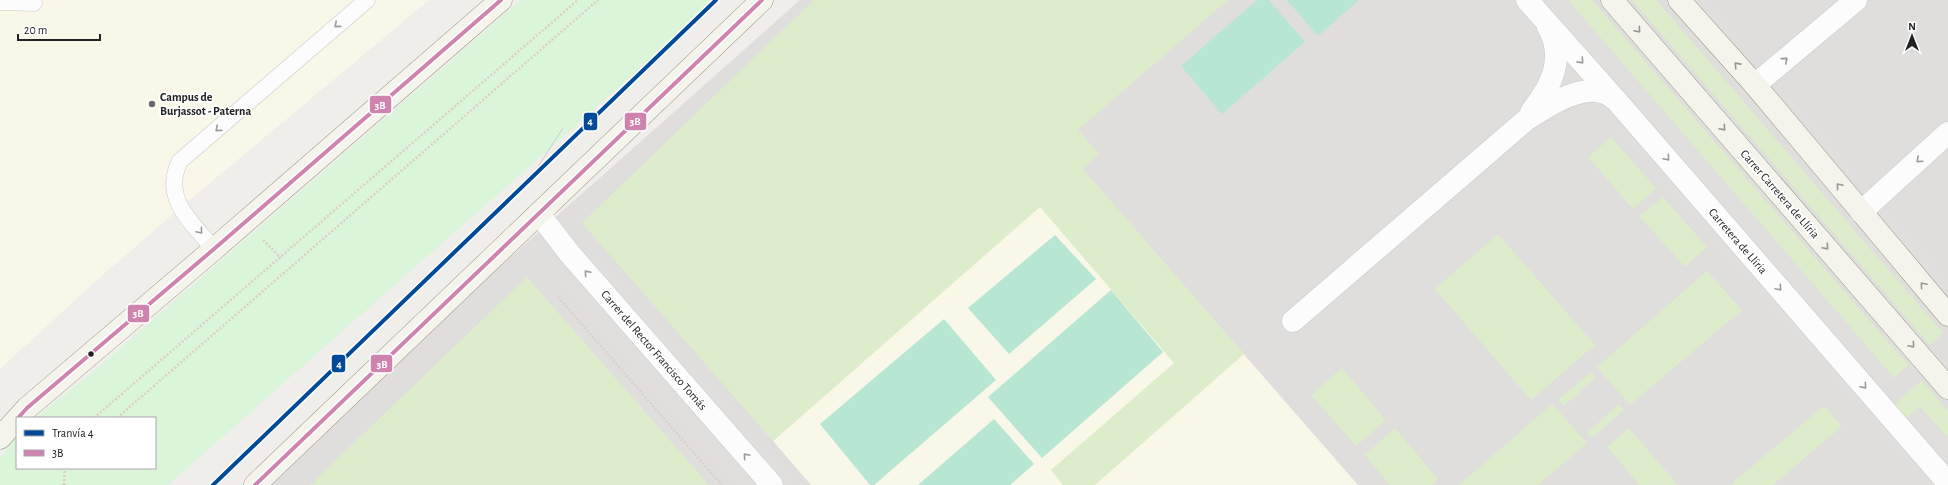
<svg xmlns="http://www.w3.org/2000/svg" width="1948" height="485" viewBox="0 0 1948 485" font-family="'Alegreya Sans',sans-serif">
<rect width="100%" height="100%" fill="#f0eeeb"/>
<path fill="#dfdedc" d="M800,0H1948V485H254Z"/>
<g fill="#f8f7e8">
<path d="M0,0H429L180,208L97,280L0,369Z"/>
<path d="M1082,169L1358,485H811L773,441Z"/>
</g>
<g fill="#ddeccb">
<path d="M814,0H1228L1078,130L1099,154L1083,169L1244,354L1095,485H1063L1051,470L1174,363L1040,207L773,441L582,223Z"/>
<path d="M1568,0H1592L1908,365L1894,378Z"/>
<path d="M1632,0H1656L1943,333L1930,345Z"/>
<path d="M1611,137L1656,188L1633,209L1588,157Z"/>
<path d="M1663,197L1707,247L1685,267L1639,216Z"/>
<path d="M1498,234L1595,345L1531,400L1435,289Z"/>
<path d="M1707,271L1742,310L1630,405L1597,367Z"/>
<path d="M527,277L709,485H310Z"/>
<path d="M1342,368L1386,420L1356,446L1311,395Z"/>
<path d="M1591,372L1595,378L1564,406L1558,400Z"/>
<path d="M1922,380L1948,411V438L1920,407L1906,419L1894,405Z"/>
<path d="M1552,404L1587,443L1538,485H1459Z"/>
<path d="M1619,404L1624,410L1592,438L1587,433Z"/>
<path d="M1824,406L1842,426L1773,485H1730Z"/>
<path d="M1395,428L1438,479L1431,485H1390L1365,455Z"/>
<path d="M1629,428L1678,485H1640L1607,447Z"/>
</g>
<path fill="#daf5da" d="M521,0H718L168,485H0V460L17,433V468H155V418H35L86,378Z"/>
<g fill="#b7e6d2">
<path d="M1257,0H1269L1305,42L1222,114L1181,66Z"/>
<path d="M1287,0H1359L1318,36Z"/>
<path d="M1055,235L1096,279L1009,354L968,308Z"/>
<path d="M1111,290L1163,352L1042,458L988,397Z"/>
<path d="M944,319L996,380L874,485H870L820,424Z"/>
<path d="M994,419L1034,464L1010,485H918Z"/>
</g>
<g fill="#e0dfde">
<path d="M1543,0H1568L1894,378L1880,389Z"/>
<path d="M1688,0H1706L1742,42L1736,56Z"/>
<path d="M1791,99L1855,171L1848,185L1785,113Z"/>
<path d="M1620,117L1864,400L1859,405L1619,131Z"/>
<path d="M1886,208L1948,280V302L1879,222Z"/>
<path d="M593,254L794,485H782L586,260Z"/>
<path d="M580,279L760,485H735L561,284Z"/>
<path d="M1919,407L1948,438V466L1906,419Z"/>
<path d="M1882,419L1937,485H1927L1876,425Z"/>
</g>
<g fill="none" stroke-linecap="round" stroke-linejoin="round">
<defs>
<g id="lane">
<path d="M0,2L34,3"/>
<path d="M214,249C192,223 161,198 180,161L367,0"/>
</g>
<g id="street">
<path d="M1527,0L1616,100L1948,483"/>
<path d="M1755,85L1856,0"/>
<path d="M1531,112C1551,87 1566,58 1548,27"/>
<path d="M1861,212L1948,133"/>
<path d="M539,214L570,254L772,485"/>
<path d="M1293,321L1526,120C1545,107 1581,83 1605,93C1609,94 1612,98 1616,100"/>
</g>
<g id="secondary">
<path d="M1612,0L1948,388"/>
<path d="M1679,0L1755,85L1948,315"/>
<path d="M0,438L27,408L214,249L501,0"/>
<path d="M255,485L762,0"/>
</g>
</defs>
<use href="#lane" stroke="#c9c8c7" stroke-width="17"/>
<use href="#street" stroke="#c9c8c7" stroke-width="23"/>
<use href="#secondary" stroke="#999a82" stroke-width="23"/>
<g stroke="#dccecd" stroke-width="2.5" stroke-dasharray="2 2" stroke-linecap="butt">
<path d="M263,240L281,258"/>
<path d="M558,297L722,485"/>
<path d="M94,418L578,0"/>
<path d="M117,418L598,0"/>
<path d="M64,485L65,468"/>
</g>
<use href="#lane" stroke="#fdfcfc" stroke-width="16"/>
<use href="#street" stroke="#fdfcfc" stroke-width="22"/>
<use href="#secondary" stroke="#f4f4ed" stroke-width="22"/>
<path stroke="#ccc" stroke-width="1" d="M532,176L563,128"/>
<defs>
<g id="bus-1">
<path d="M18,418L27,408L214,249L501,0"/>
<path d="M255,485L762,0"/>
</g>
</defs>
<use href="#bus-1" stroke="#fff" stroke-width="7"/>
<use href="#bus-1" stroke="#cf84af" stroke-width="4"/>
<defs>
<path id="tram-1" d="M213,485L716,0"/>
</defs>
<use href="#tram-1" stroke="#fff" stroke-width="7"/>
<use href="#tram-1" stroke="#004a99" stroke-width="4"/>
</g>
<defs><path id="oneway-chevron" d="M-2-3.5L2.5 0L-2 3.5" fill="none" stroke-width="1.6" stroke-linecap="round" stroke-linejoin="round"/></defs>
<g stroke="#9a9a9a">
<use href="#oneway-chevron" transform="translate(337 25) rotate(139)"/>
<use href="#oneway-chevron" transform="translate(1785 60) rotate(-40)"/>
<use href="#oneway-chevron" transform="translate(1581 61) rotate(48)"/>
<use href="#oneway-chevron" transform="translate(218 129) rotate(139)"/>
<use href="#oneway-chevron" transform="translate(1667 158) rotate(49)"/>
<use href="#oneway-chevron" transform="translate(1919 160) rotate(138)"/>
<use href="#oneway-chevron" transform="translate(200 231) rotate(50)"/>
<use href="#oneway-chevron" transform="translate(587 273) rotate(-131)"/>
<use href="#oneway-chevron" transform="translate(1779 288) rotate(49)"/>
<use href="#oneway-chevron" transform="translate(1864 386) rotate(49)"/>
<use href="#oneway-chevron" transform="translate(746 456) rotate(-131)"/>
</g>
<g stroke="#969692">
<use href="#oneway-chevron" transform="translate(1638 30) rotate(49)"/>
<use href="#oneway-chevron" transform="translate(1737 65) rotate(-132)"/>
<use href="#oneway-chevron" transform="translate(1723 128) rotate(49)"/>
<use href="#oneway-chevron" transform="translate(1839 186) rotate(-130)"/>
<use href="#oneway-chevron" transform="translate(1826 247) rotate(49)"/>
<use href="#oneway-chevron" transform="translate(1923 285) rotate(-130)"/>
<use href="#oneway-chevron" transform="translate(1912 345) rotate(49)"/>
</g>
<circle fill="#6a6968" stroke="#fff" stroke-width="1.5" cx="152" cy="104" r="4"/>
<circle fill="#222" stroke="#fff" stroke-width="1.5" cx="91" cy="354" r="3.5"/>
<g text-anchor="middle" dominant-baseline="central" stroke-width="3.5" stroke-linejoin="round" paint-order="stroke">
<g font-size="12" font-weight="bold" fill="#222" stroke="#fff" text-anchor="start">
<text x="160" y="97">Campus de<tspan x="160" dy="14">Burjassot - Paterna</tspan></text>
</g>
<g font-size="12" fill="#222" stroke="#fff">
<text transform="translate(1780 194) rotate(49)">Carrer Carretera de Llíria</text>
<text transform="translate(1738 241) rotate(49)">Carretera de Llíria</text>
<text transform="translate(654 350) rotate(49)">Carrer del Rector Francisco Tomás</text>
</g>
</g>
<g stroke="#fff" stroke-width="1.5">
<rect x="369" y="95" width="23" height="19" rx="4" fill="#cf84af"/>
<rect x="583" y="112" width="15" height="19" rx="4" fill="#004a99"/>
<rect x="624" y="112" width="23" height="19" rx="4" fill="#cf84af"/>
<rect x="127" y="304" width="23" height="19" rx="4" fill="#cf84af"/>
<rect x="331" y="354" width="15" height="19" rx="4" fill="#004a99"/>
<rect x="370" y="354" width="23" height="19" rx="4" fill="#cf84af"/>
</g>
<g font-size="11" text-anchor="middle" font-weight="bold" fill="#fff">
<text x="380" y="109">3B</text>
<text x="590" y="125">4</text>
<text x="635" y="125">3B</text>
<text x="138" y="317">3B</text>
<text x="339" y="368">4</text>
<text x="382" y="368">3B</text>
</g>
<rect x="16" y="417" width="140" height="52" fill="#ffffff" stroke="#a7a7a7"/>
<rect x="24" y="430" width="20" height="6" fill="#004a99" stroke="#a7a7a7"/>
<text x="52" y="437" font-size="12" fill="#222222">Tranvía 4</text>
<rect x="24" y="450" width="20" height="6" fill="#cf84af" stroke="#a7a7a7"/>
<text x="52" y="457" font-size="12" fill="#222222">3B</text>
<g transform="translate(1912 36)" stroke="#ffffff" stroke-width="3" paint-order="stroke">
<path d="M0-3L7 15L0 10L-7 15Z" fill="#222222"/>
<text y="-6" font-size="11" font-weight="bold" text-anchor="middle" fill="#222222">N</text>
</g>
<path d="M18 34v6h82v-6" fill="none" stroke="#222222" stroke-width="2"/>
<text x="24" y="34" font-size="12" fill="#222222" stroke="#ffffff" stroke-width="3" paint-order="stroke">20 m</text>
</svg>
